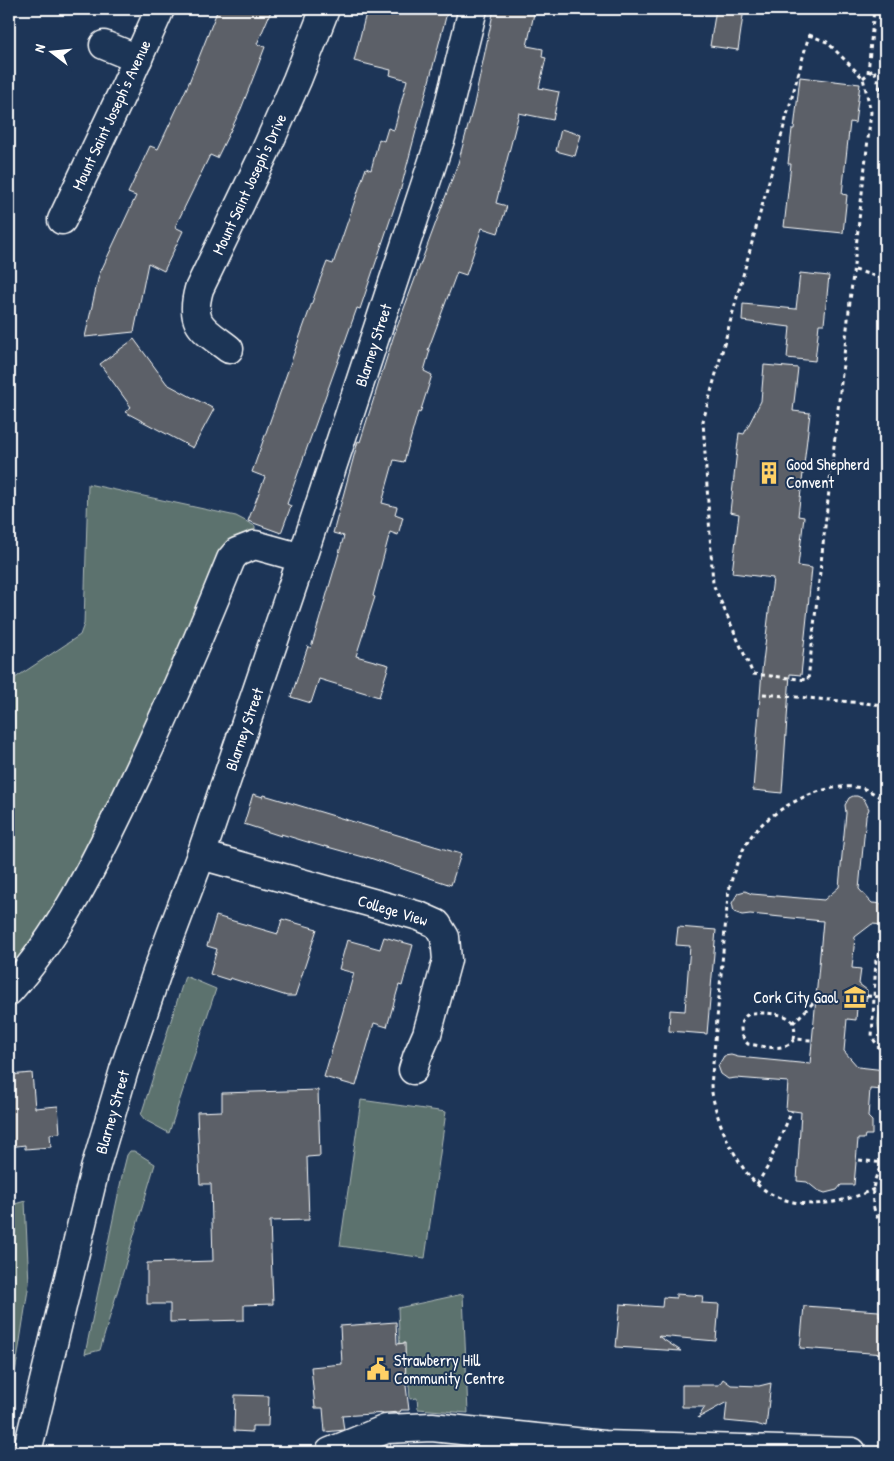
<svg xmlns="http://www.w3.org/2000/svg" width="894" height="1461" viewBox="0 0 894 1461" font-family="'Patrick Hand',sans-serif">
<rect width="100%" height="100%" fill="#1d3557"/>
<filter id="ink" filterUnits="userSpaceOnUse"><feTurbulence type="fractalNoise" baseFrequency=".02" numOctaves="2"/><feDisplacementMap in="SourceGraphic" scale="10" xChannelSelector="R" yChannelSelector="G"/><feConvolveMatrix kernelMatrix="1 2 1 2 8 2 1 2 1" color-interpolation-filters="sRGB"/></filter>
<g filter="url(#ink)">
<g fill="#5b726e" stroke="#adb8b6">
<path d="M88,484L236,516L255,526V537L85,862L9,978V682L80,635L84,624Z"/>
<path d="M185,976L216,989L169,1133L145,1120L141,1115Z"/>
<path d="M885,1005V1040C875,1033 876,1012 885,1005Z"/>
<path d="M361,1100L446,1112L425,1258L340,1246Z"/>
<path d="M130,1151H134L155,1164L100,1350L85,1354L123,1171L127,1155Z"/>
<path d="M25,1201L29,1283L9,1412V1227L12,1210L15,1204Z"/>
<path d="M463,1294L468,1413L418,1409L417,1398L410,1399L409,1385L401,1384L398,1308Z"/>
</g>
<g fill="#5b6167" stroke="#fff">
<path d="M218,9H272L257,44L265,47L257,68L241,109L217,158L210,155L175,227L183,231L164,271L148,263L134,332L85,337L99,275L136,196L128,193L150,146L158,149L188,85Z"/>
<path d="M367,9H448L401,188L360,309L357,308L287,504L291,506L281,533L248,521L265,477L252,472L320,280L327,262L333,264L366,168L371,170L379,139L384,141L388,128L394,130L407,80L390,75L391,70L354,61Z"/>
<path d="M494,9H535L527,46L543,49L542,57L546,58L539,88L559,92L553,120L519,113L496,203L507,206L498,233L482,228L466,275L457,272L428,350H430L424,371L432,375L420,413L418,412L404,462L394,460L382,503L397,507L395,514L403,517L398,535L390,532L373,596L375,597L356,656L389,665L379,697L319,679L311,703L291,697L308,646L311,648L344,536L333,533L358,441L360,442L393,338L458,163L474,104Z"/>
<path d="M716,9H744L738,50L710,46Z"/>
<path d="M800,77L860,84L855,123L850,122L842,194L847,195L843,233L784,227L791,164H788L792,129H794Z"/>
<path d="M561,129L581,135L575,156L556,151Z"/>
<path d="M800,273L829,276L824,324H819L815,361L787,358L790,327L742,321L743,304L796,309Z"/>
<path d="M134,339L167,384L214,409L193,448L125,412L131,407L100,364Z"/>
<path d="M764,365L798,368L793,411L810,413L798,516L804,517L798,566L812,568L801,675L790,674L782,793L753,790L762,670L773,578L732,573L739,514L730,512L739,433L744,434L761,401Z"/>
<path d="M253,794L263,797L264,795L461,854L451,885L367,857V858L324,846V847L281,834V836L244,824Z"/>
<path d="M853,796H857L864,799L869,809L866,816L859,889L872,903L885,904V925L872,924L855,937L852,968L861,969L859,984L867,990L866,1002L857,1007L856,1020L847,1019L844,1051L858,1067L885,1070V1090L870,1089L868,1117L872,1121V1135H865L864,1139H858L854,1185H841L837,1190L825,1193L817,1190L807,1182L797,1181L801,1112L786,1110L788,1082L736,1078L728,1079L721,1074L718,1066L724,1056L731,1055L738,1057L810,1064L823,921L750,914L742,915L734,912L732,903L738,893L745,891L752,894L824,900L839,887L846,813L845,805L849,798Z"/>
<path d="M216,916L278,934L282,919L317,929L295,996H287L230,978L229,980L210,974L217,949L207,946Z"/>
<path d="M678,927L716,930L707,1034L669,1031L670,1010L685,1011L690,946L676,945Z"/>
<path d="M384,937L413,945L402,986L399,985L387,1027L374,1023L356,1086L324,1077L354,973L339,969L347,940L380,949Z"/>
<path d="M32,1073L35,1108L58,1106L60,1133L50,1134L51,1147L25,1149V1145L9,1147V1075Z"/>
<path d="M318,1090L320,1156L307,1157L309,1220L270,1221L273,1304L244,1305V1320L170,1322V1304H147V1263L213,1261L211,1184H200L197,1112L222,1111V1093Z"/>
<path d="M676,1294L703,1296L702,1303L719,1304L716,1341L658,1336L681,1351L616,1347L620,1304L662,1307L663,1297L676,1298Z"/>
<path d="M804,1306L879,1311V1317L885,1318V1354L800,1348Z"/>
<path d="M396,1322L397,1344L405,1343L406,1386L409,1410H401L400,1412L342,1416L344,1430L325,1432L323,1408H315L311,1367L342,1364L340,1326Z"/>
<path d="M723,1379L731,1385L759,1386L771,1383L766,1427L756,1424L725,1421L727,1402L698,1418L705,1407H682V1385H719Z"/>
<path d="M235,1395L269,1396L268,1426H252V1432L234,1431Z"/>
</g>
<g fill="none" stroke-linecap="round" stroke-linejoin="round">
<defs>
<g id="minor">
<path d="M104,45L138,59"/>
<path d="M62,220L126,85L160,9"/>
<path d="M229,349C203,329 189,325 199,289L265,152L297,80L325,9"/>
<path d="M201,855L419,916L437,924L445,937L447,960L427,1034L417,1057L413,1070"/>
<path d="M9,991C60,935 95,863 128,794C165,717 199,638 231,559L237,552L255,545L302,558"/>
<path d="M27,1452L95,1169L124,1070L157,972L201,855L302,558L441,137L473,9"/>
<path d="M330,1452L386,1429L432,1427L604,1445L852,1452"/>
</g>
</defs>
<use href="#minor" stroke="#fff" stroke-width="31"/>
<g stroke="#fff" stroke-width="3" stroke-dasharray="4 4" stroke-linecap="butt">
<path d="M880,9H885"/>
<path d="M809,35L827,42L863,78L871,112L808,680L753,674L713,584L703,421Z"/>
<path d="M868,73L874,9"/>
<path d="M863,78L874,69L881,91L885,82"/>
<path d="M855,270L885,279"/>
<path d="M881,278L885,252"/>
<path d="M763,694L885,705"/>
<path d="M885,947L876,958L872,1037L879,1048L885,1051"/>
<path d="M867,996L885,997"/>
<path d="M793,1023L816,1000"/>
<path d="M794,1039C798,1015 784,1015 765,1013C760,1013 754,1012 749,1014C737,1019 740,1037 748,1044C762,1046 786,1053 794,1039L812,1040"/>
<path d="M859,1160L884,1163"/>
<path d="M885,1162C870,1177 867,1213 885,1226"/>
<path d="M757,1184L767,1168L792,1111"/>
<path d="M874,1189C837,1206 791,1213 758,1185C747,1176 740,1163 733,1151C722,1131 714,1109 711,1086L728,896C732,875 738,856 750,838C770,809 825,780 861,788C870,790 878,796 885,801"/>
</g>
<use href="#minor" stroke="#1d3557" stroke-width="28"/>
</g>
</g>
<defs>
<symbol id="building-bare" viewBox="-9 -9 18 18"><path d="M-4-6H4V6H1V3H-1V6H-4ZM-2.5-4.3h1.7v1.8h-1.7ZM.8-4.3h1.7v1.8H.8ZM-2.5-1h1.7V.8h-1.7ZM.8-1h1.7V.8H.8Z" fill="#ffd166" stroke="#1d3557" stroke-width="2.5" paint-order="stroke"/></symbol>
<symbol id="museum-bare" viewBox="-9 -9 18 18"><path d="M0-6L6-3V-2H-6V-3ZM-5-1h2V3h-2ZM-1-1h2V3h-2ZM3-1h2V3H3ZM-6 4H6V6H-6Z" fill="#ffd166" stroke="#1d3557" stroke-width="2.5" paint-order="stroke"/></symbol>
<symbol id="civic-bare" viewBox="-9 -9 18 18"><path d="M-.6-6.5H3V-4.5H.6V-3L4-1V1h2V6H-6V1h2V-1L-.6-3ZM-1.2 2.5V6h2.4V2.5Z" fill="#ffd166" stroke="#1d3557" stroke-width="2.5" paint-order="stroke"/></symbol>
</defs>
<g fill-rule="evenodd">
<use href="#building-bare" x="753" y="457" width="32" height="32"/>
<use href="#museum-bare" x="839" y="981" width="32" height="32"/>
<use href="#civic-bare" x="362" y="1353" width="32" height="32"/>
</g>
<g text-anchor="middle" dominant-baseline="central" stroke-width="4" stroke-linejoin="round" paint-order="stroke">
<g font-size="16" fill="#fff" stroke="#1d3557">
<text transform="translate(111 115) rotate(-65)">Mount Saint Joseph's Avenue</text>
<text transform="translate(249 184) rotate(-65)">Mount Saint Joseph's Drive</text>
<text transform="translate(373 345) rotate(-72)">Blarney Street</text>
<text transform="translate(244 729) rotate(-71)">Blarney Street</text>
<text transform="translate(393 910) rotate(17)">College View</text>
<text transform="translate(112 1112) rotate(-74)">Blarney Street</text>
</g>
<g font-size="16" fill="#fff" stroke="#1d3557" text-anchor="start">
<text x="786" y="464">Good Shepherd<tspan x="786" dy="18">Convent</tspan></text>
<text x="838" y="997" text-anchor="end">Cork City Gaol</text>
<text x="394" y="1360">Strawberry Hill<tspan x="394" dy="18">Community Centre</tspan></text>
</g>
</g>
<rect width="894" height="1461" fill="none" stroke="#1d3557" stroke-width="30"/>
<rect x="15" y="15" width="864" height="1431" fill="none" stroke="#fff" stroke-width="2" filter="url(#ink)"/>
<g transform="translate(52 52) rotate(286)" stroke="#1d3557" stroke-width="4" paint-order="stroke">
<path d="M0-4L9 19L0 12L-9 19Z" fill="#ffffff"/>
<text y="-8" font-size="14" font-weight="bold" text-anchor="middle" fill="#ffffff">N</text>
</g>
</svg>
